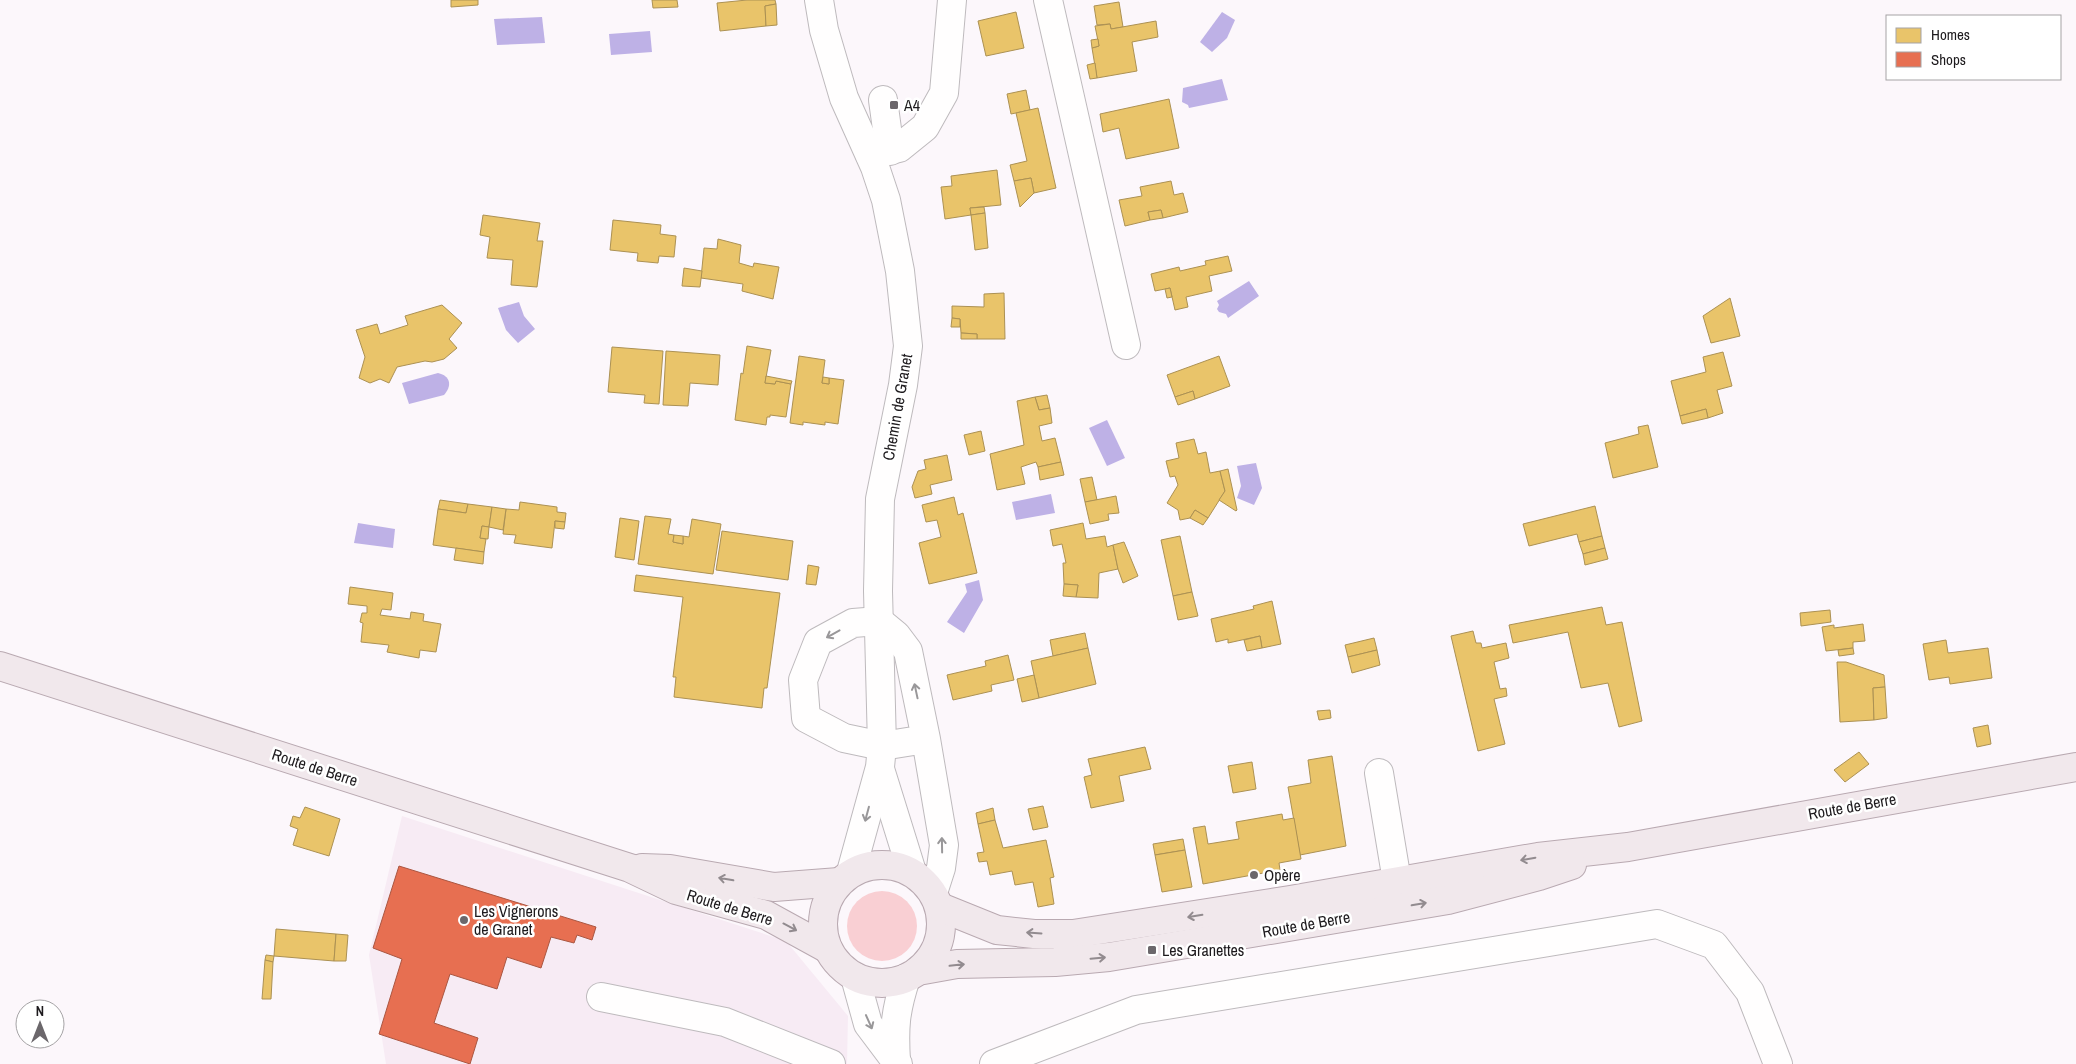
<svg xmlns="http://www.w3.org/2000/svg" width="2076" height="1064" viewBox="0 0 2076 1064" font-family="'Archivo Narrow',sans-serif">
<rect width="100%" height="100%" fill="#fcf7fb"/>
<path fill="#f7ebf4" d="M402,816L786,941L848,1016L847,1064H386L369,955Z"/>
<circle fill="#f9cfd3" cx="882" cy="926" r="35"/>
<g fill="#beb1e6">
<path d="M1222,12L1235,20L1227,38L1212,52L1200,42Z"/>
<path d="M542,17L545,43L497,45L494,19Z"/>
<path d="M650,31L652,52L611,55L609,34Z"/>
<path d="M1222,79L1228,100L1189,108L1188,105L1182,102L1183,88Z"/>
<path d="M1249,281L1259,296L1228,318L1226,314L1219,312L1217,309L1219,305L1217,301Z"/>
<path d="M519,302L524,316L535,329L518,343L506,330L498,308Z"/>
<path d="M438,373C451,376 452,386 444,395L409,404L402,383Z"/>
<path d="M1107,420L1125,458L1107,466L1089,428Z"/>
<path d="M1256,463L1262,488L1254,505L1237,498L1241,486L1237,466Z"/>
<path d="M1051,494L1055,513L1016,520L1012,502Z"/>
<path d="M358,523L395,529L393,548L354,543Z"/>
<path d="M979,580L983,600L964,633L947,622L967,592L965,584Z"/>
</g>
<g fill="#e9c46a" stroke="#ac9153">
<path d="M451,0H478V5L451,7Z"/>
<path d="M652,0H677L678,7L653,8Z"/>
<path d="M747,0H775L776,4L765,6L766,26L720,31L717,3Z"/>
<path d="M1119,2L1123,27L1111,29L1110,24L1097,25L1094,6Z"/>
<path d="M776,4L777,25L766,26L765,6Z"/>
<path d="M1016,12L1024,48L986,56L978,21Z"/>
<path d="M1156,21L1158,37L1132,42L1137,71L1097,78L1092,48L1099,46L1095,26L1110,24L1111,29Z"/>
<path d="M1098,39L1099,46L1092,48L1091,40Z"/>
<path d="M1095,63L1097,78L1090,79L1087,65Z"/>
<path d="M1026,90L1030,110L1011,114L1007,94Z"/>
<path d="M1169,99L1179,148L1126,159L1119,128L1103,132L1100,114Z"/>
<path d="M1038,108L1056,188L1034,193L1031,178L1014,181L1010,165L1027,161L1016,113Z"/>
<path d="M997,170L1001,205L970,208L971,215L945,219L941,187L952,186L951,176Z"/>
<path d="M1031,178L1034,193L1020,207L1014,181Z"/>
<path d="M1171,181L1174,195L1183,193L1188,212L1163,218L1161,210L1148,212L1150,220L1125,226L1119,200L1142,196L1140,187Z"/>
<path d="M984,207L985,213L971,215L970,208Z"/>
<path d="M1161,210L1163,218L1150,220L1148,212Z"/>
<path d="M985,213L988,248L975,250L971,215Z"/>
<path d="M483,215L540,223L537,241H543L537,287L511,285L513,260L487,258L490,237L480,235Z"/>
<path d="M613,220L661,225L660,234L676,236L674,257L659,256L658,263L637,261L638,253L610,250Z"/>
<path d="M718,239L741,245L739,263L753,267L754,263L779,267L773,299L742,291L743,284L701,278L704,248L717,249Z"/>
<path d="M1228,256L1232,271L1209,276L1212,291L1186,297L1188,307L1175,310L1170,288L1155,291L1151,274L1179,267L1180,271L1206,265L1205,261Z"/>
<path d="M684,268L702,271L700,287L682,286Z"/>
<path d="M1170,288L1172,297L1167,298L1165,289Z"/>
<path d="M1004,293L1005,339H977V334L961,333L960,319L952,318V306L984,307V294Z"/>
<path d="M1730,298L1740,336L1711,343L1703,316Z"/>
<path d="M442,305L462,323L449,339L457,348L444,359L432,362L425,361L397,367L389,383L380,379L370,383L359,378L365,357L356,330L377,324L380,334L408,325L405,316Z"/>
<path d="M952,318L960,319V327H951Z"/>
<path d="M961,333L977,334V339H961Z"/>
<path d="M747,346L771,350L765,383L775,384L776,381L791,384L786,417L770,415V417H767L766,425L735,420L741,373L743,374Z"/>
<path d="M612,347L663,351L659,404L644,403L645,395L608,392Z"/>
<path d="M666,351L720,355L718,385L690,383L688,406L663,405Z"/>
<path d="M1723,352L1732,386L1717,390L1723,413L1708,418L1706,409L1680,416L1671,381L1706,372L1703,357Z"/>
<path d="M799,356L825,360L822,383L829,384V378L844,380L838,424L825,422V425L803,422V425L790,423Z"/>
<path d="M1219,356L1230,386L1195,399L1193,391L1175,397L1167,375Z"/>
<path d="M766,376L792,381L791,384L776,381L775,384L765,383Z"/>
<path d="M823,377L829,378V384L822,383Z"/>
<path d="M1193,391L1195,399L1178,405L1175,397Z"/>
<path d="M1047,395L1050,408L1039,410L1035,397Z"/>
<path d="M1035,397L1039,410L1050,408L1052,423L1039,426L1042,441L1055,438L1061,462L1038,467L1036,462L1021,467L1025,484L997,490L990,454L1024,445L1017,401Z"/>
<path d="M1706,409L1708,418L1682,424L1680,416Z"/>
<path d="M1648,425L1658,467L1613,478L1605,443L1639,434L1638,427Z"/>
<path d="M981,431L985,451L969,455L964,435Z"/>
<path d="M1194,439L1198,454L1206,452L1210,473L1220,471L1225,491L1208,518L1195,510L1190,518L1180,520L1178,510L1167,503L1178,485L1175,476L1170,477L1166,461L1179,458L1176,443Z"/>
<path d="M947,455L952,480L930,485L932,494L915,498L912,487L918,471L926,469L924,460Z"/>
<path d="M1061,462L1064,475L1040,480L1038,467Z"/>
<path d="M1228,469L1237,510L1236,511L1219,500L1225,491L1220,471Z"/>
<path d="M1092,477L1097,500L1085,502L1080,479Z"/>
<path d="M1116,496L1119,513L1108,514L1109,520L1090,524L1085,502Z"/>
<path d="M954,497L958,515L963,513L977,573L929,584L919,543L941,537L937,520L926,522L922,505Z"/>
<path d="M440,500L468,504L466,513L438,509Z"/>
<path d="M520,502L557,507V512L566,513L565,522L555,521L552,548L514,543L516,535L503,534L506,509L519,510Z"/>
<path d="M468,504L492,507L489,527L482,526L480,538L486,539L484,552L433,545L438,509L466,513Z"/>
<path d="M1595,506L1602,536L1579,542L1577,534L1529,546L1523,524Z"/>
<path d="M492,507L506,509L503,530L489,527Z"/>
<path d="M1195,510L1208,518L1203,525L1190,518Z"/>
<path d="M645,516L671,519L668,534L674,535L673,542L683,544V536L689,537L692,519L721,524L713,574L638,564Z"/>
<path d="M620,518L639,521L634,560L615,557Z"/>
<path d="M555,521L565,522L564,529L555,528Z"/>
<path d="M1083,523L1086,539L1105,536L1107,547L1113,545L1118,569L1099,573L1098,598L1076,597L1078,585L1064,584L1063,563H1066L1062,544L1053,546L1050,530Z"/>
<path d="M482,526L489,527L488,539L480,538Z"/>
<path d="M722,531L793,541L788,580L716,570Z"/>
<path d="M674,535L683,536V544L673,542Z"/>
<path d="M1180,536L1192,592L1173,596L1161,540Z"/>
<path d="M1602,536L1605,548L1583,554L1579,542Z"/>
<path d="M1124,542L1138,576L1123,583L1118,569L1113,545Z"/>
<path d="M456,548L484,552L483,564L454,560Z"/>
<path d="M1605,548L1608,559L1585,565L1583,554Z"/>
<path d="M808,565L819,567L816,585L806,584Z"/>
<path d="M636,575L780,593L767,688H764L762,708L674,697L676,677H673L683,597L634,591Z"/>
<path d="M1064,584L1078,585L1076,597L1063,596Z"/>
<path d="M350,587L393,593L391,610L382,609L380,615L410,619L411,612L424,614L423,621L441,624L436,652L420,650L419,658L387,652L389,645L361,642L363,623L360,622L362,613H367V606L348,604Z"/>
<path d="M1192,592L1198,616L1178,620L1173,596Z"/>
<path d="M1272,601L1281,644L1262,648L1260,636L1228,643V639L1216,642L1211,619L1254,609L1253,606Z"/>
<path d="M1602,607L1606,625L1622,622L1642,721L1619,727L1608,683L1581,688L1568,632L1513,643L1509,625Z"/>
<path d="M1830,610L1831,622L1801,626L1800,613Z"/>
<path d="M1863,624L1865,641L1853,642V648L1826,651L1822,627L1834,625V628Z"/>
<path d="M1473,631L1476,643H1481L1482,648L1506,643L1509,658L1494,662L1500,689L1506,688L1507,696L1494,699L1505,744L1478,751L1451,636Z"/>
<path d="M1085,633L1088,648L1053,656L1050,640Z"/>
<path d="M1260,636L1262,648L1247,651L1244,640Z"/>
<path d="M1374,638L1377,650L1348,657L1345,645Z"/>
<path d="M1946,640L1948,653L1988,648L1992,678L1950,684L1949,677L1929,680L1923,644Z"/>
<path d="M1088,648L1096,684L1039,698L1031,661Z"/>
<path d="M1853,648L1854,654L1839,656L1838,650Z"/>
<path d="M1377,650L1380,665L1352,673L1348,657Z"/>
<path d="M1008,655L1014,680L991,685L992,691L953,700L947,675L986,666L985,661Z"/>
<path d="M1837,662H1846L1884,675L1885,687L1873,688L1874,720L1840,722Z"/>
<path d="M1034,675L1039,698L1022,702L1017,679Z"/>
<path d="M1885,687L1887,718L1874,720L1873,688Z"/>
<path d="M1330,710L1331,718L1319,720L1317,711Z"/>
<path d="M1988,725L1991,744L1977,747L1973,728Z"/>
<path d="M1145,747L1151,769L1119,776L1124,801L1091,808L1084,777L1092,775L1088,759Z"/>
<path d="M1859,752L1869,764L1845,782L1834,770Z"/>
<path d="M1332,756L1346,846L1300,855L1288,787L1311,783L1308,760Z"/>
<path d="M1252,762L1256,789L1233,793L1228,766Z"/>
<path d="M1043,806L1048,827L1033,830L1028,809Z"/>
<path d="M305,807L340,819L329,856L293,845L298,829L290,826L293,816L300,818Z"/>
<path d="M993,808L995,820L978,824L976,813Z"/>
<path d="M1282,814L1283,820L1294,818L1301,859L1279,863L1280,870L1203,884L1193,828L1205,826L1208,844L1239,839L1236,822Z"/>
<path d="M995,820L1003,848L1046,840L1054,877L1050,878L1054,904L1038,907L1033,882L1015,885L1012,871L990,875L987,861L979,862L977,853L984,852L978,824Z"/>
<path d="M1183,839L1185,850L1155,855L1153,844Z"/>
<path d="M1185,850L1192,887L1162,892L1155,855Z"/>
<path d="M276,929L336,934L334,961L274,956Z"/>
<path d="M336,934L348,935L346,961H334Z"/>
<path d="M266,955L274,956L273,962L265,960Z"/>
<path d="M265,960L273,962L271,999H262Z"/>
</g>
<path fill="#e76f51" stroke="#aa5641" d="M399,866L596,927L592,940L577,935L574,943L551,937L541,968L507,957L497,989L450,974L434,1023L478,1038L470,1064L379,1034L402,959L373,948Z"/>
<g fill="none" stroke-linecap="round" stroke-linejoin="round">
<defs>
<g id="minor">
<path d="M819,0L824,30L844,98L875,167L886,200L900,271L908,346L903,385L880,499L878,591L882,746L880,767L851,872"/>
<path d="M1048,0L1126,345"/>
<path d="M883,100L890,151"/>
<path d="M870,155L899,148L925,127L944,93L952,0"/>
<path d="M926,739L882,746L844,738L806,718L803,680L818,642L853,623L879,621L896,635L908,651L926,739L944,845L941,868L933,893"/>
<path d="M880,769L912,872"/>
<path d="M1379,773L1397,881L1395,892L1382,897"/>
<path d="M855,977L868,1024L898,1064"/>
<path d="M601,997L725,1022L831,1064"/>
<path d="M896,1061C894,1027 895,1012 906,978"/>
<path d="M994,1064L1136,1010L1657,924L1714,945L1750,992L1778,1064"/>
</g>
<g id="major">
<path d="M0,666L630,868L676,890L766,915L828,949"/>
<circle cx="882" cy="924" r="59"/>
<path d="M642,868L670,869L774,887L839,882"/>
<path d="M940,907L997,930L1034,934H1073L1290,900L1538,857L1628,847L2076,767"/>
<path d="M918,971L957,964L1055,962L1109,957L1448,900L1539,876L1572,865"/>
</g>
</defs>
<use href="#minor" stroke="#bebabd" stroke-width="30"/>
<use href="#major" stroke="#b9a9b1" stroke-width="30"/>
<use href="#minor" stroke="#fffefe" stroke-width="28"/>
<use href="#major" stroke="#f1e8ec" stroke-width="28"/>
</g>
<defs><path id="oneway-shaft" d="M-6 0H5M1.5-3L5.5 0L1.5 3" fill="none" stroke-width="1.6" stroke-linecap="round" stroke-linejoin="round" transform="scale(1.25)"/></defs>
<g stroke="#999799">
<use href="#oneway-shaft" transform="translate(833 634) rotate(151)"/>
<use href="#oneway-shaft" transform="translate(916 691) rotate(-102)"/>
<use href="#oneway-shaft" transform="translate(867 814) rotate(105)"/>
<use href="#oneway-shaft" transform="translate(942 845) rotate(-91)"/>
<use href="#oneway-shaft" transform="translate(869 1022) rotate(66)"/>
</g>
<g stroke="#928b8f">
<use href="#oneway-shaft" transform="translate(1528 859) rotate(170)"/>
<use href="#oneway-shaft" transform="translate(726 879) rotate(-170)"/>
<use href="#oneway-shaft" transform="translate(1419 904) rotate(-10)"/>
<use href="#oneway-shaft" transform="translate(1195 916) rotate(171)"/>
<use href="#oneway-shaft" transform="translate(790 927) rotate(28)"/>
<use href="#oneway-shaft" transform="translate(1034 933) rotate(-176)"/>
<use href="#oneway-shaft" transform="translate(1098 958) rotate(-5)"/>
<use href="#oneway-shaft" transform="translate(957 965) rotate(-6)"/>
</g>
<g fill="#6b676b" stroke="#fff" stroke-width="2">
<rect x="889" y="100" width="10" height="10" rx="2.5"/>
<circle cx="1254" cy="875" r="5"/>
<circle cx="464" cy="920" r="5"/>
<rect x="1147" y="945" width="10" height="10" rx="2.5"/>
</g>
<g text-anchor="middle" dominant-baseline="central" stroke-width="5" stroke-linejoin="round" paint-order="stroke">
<g font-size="16" fill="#1d1a1d" stroke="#fff" text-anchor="start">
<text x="904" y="105">A4</text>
<text x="1264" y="875">Opère</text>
<text x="474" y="911">Les Vignerons<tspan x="474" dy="18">de Granet</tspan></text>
<text x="1162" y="950">Les Granettes</text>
</g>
<g font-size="16" fill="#1d1a1d" stroke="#fff">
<text transform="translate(897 407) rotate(-80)">Chemin de Granet</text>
<text transform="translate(315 767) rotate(18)">Route de Berre</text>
<text transform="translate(1852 806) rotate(-10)">Route de Berre</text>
<text transform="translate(730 907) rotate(17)">Route de Berre</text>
<text transform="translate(1306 924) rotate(-10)">Route de Berre</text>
</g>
</g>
<rect x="1886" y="15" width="175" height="65" fill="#ffffff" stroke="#a5a3a5"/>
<rect x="1896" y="28" width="25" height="15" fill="#e9c46a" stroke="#a5a3a5"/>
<text x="1931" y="40" font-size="15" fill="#1d1a1d">Homes</text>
<rect x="1896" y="52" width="25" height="15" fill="#e76f51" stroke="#a5a3a5"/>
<text x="1931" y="65" font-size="15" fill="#1d1a1d">Shops</text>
<g transform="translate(40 1024)"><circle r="24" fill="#ffffff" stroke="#a5a3a5"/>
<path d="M0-4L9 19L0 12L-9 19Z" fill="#6b676b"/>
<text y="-8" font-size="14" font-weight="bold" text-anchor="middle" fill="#1d1a1d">N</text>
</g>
</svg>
